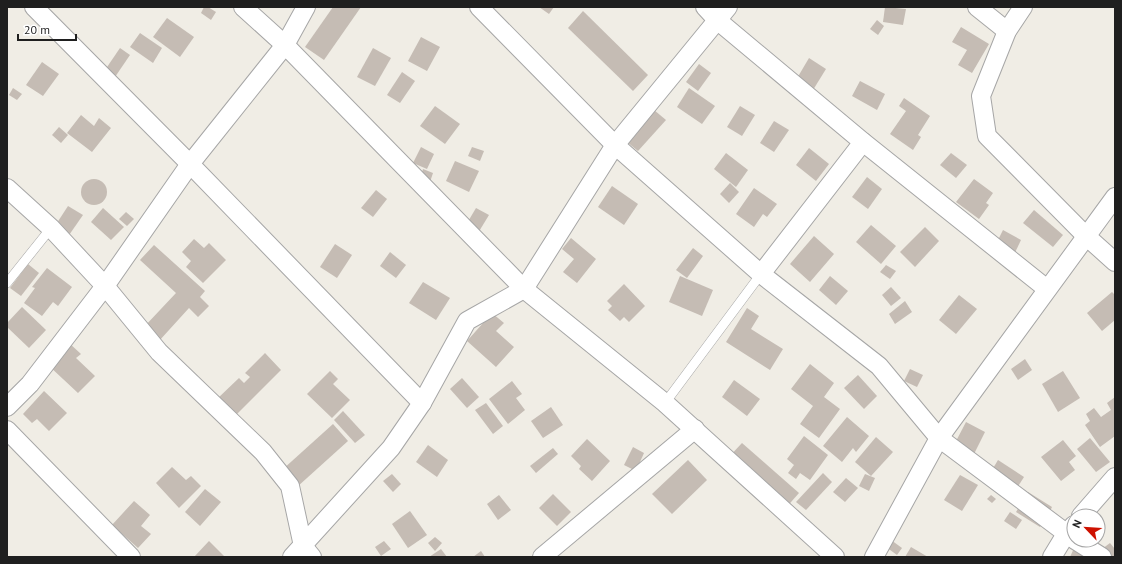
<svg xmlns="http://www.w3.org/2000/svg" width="1122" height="564" viewBox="0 0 1122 564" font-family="'PT Sans',sans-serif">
<rect width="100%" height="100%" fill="#f0ede5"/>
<g fill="#c5bcb4">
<path d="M204,7H208L216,12L211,20L201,13Z"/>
<path d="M333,7H361L324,60L305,47Z"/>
<path d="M539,7H554L549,14Z"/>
<path d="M885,7L906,9L903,25L883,22Z"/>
<path d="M583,11L648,75L633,91L568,28Z"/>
<path d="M167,18L194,37L180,57L153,37Z"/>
<path d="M877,20L884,26L878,35L870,29Z"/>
<path d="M961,27L989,44L972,73L958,65L967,50L952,42Z"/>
<path d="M140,33L162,48L153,63L130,47Z"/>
<path d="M421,37L440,47L427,71L408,61Z"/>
<path d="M120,48L130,55L115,77L105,70Z"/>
<path d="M373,48L391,58L375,86L357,77Z"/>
<path d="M809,58L826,69L813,90L796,80Z"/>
<path d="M42,62L59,74L43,96L26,85Z"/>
<path d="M699,64L711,73L698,91L686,82Z"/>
<path d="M402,72L415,81L400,103L387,95Z"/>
<path d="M860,81L885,94L877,110L852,96Z"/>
<path d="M13,88L22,94L17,100L9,95Z"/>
<path d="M689,88L715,106L702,124L677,107Z"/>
<path d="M904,98L930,116L918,135L921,137L913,150L890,134L906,111L899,106Z"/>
<path d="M435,106L460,124L445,144L420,126Z"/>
<path d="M740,106L755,115L742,136L727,127Z"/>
<path d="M654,110L666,120L638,151L627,142Z"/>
<path d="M81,115L94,126L99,118L111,128L92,152L67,133Z"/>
<path d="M774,121L789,130L774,152L760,143Z"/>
<path d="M59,127L68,135L61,143L52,135Z"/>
<path d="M421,147L434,154L427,169L413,163Z"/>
<path d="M472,147L484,151L480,161L468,156Z"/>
<path d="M809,148L829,164L816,181L796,165Z"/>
<path d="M726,153L748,170L736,187L714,169Z"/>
<path d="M951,153L967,165L956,178L940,165Z"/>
<path d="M455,161L479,171L469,192L446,181Z"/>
<path d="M423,169L433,173L430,182L420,179Z"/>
<path d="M867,177L882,189L868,209L852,197Z"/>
<circle cx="94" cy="192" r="13"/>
<path d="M974,179L993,193L986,203L989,205L979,219L956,202Z"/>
<path d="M730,183L739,192L729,203L720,194Z"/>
<path d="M612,186L638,204L624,225L598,207Z"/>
<path d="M754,188L777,204L767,217L763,214L754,227L736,214Z"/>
<path d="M376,190L387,199L373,217L361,208Z"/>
<path d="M68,206L83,215L67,238L53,229Z"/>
<path d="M103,208L124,227L111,240L91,222Z"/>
<path d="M476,208L489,215L475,238L463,230Z"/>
<path d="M1034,210L1063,235L1053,247L1023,223Z"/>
<path d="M126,212L134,219L127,226L119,219Z"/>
<path d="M871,225L896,246L881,264L856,242Z"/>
<path d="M925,227L939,241L915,267L900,252Z"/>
<path d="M1003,230L1021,240L1010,263L991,254Z"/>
<path d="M814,236L834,254L810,282L790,264Z"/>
<path d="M571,238L596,259L577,283L563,272L574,259L562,249Z"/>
<path d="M194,239L204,248L209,243L226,260L203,283L186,267L191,261L182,252Z"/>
<path d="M335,244L352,255L337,278L320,267Z"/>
<path d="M154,245L205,291L200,297L209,306L198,317L189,308L159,341L144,327L176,293L140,260Z"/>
<path d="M693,248L703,256L687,278L676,270Z"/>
<path d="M390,252L406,265L396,278L380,266Z"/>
<path d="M28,264L39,273L21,296L10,288Z"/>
<path d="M886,265L896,271L890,279L880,272Z"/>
<path d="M47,268L72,287L58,306L53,302L42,316L24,303L35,288L32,287Z"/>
<path d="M680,276L713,290L702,316L669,302Z"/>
<path d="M830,276L848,291L836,305L819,290Z"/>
<path d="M423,282L450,298L436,320L409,303Z"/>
<path d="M624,284L645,306L629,322L624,317L620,321L608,310L612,306L607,301Z"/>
<path d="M891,287L901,298L891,306L882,295Z"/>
<path d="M1112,292L1115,295V320L1102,331L1087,313Z"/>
<path d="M959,295L977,309L956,334L939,320Z"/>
<path d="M905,301L912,312L895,324L889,314Z"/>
<path d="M22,307L46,330L29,348L7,327V323Z"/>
<path d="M747,308L759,316L751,329L783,349L770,370L726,342Z"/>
<path d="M492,313L504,323L496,331L514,347L496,367L467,341Z"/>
<path d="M69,343L81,354L76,358L95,376L78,393L48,365Z"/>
<path d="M265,353L281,370L234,417L217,399L239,378L244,383L250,377L245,373Z"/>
<path d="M1025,359L1032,370L1018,380L1011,369Z"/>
<path d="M810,364L834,383L824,397L840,409L819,438L800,424L813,406L791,389Z"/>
<path d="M910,369L923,375L917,387L904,381Z"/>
<path d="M330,371L338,379L333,384L350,400L332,418L307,394Z"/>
<path d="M1063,371L1080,398L1058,412L1042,384Z"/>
<path d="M858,375L877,396L864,409L844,388Z"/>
<path d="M462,378L479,397L467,408L450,389Z"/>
<path d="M734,380L760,399L747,416L722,397Z"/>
<path d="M512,381L522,394L516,398L525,410L508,424L489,399Z"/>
<path d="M44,391L67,413L49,431L37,419L32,423L23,414Z"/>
<path d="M1115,397V436L1100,447L1085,425L1090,421L1086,414L1094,408L1101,417L1111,410L1107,403Z"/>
<path d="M486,403L503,426L493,434L475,410Z"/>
<path d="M551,407L563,425L543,438L531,421Z"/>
<path d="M343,411L365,435L355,443L334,420Z"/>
<path d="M847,417L869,436L856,452L853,448L842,462L823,446Z"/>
<path d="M966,422L985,432L973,456L954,445Z"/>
<path d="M333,424L348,441L297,487L282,470Z"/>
<path d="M804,436L828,455L810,480L800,473L796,479L788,473L794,465L787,459Z"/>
<path d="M876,437L893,452L871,476L855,462Z"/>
<path d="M1090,438L1110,462L1096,472L1077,449Z"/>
<path d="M587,439L610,461L592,481L579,469L581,466L571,456Z"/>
<path d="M1063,440L1076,456L1069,462L1075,470L1061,481L1041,457Z"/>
<path d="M742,443L799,493L784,510L727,459Z"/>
<path d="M428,445L448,460L437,477L416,462Z"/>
<path d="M633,447L644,453L636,471L624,465Z"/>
<path d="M553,448L558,454L536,473L530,466Z"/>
<path d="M688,460L707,480L672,514L652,494Z"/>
<path d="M998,460L1024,477L1015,491L989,475Z"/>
<path d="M172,467L186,480L191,476L201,486L179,508L156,483Z"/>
<path d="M823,473L832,482L806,510L796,502Z"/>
<path d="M392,474L401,484L393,492L383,481Z"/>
<path d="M865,474L875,478L869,491L859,486Z"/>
<path d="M960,475L978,485L962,511L944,500Z"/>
<path d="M846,478L858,488L845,502L833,492Z"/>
<path d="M205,489L221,502L200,526L185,512Z"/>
<path d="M1028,492L1052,507L1050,511L1061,518L1057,523L1047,516L1040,527L1016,512Z"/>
<path d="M553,494L571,512L557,526L539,508Z"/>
<path d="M499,495L511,510L498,520L487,504Z"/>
<path d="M991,495L996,499L992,503L987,499Z"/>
<path d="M134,501L150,515L141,526L151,534L138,548L112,525Z"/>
<path d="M410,511L427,535L408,548L392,524Z"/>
<path d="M1010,512L1022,520L1016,529L1004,521Z"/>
<path d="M435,537L442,543L435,551L428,543Z"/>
<path d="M891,540L902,548L897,555L886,547Z"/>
<path d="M209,541L225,557H194Z"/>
<path d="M384,541L391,549L381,556L375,547Z"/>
<path d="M1110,543L1115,549V556L1114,557H1108L1102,549Z"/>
<path d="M1075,546L1096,557H1070Z"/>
<path d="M911,547L928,557H905Z"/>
<path d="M441,549L447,557H429Z"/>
<path d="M481,551L485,557H473Z"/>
</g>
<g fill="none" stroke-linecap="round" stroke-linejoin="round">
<defs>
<g id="lane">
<path d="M7,283L51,228"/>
<path d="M665,403L761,274"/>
</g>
<g id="street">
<path d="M34,7L190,164L422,403"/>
<path d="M243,7L285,45L524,289L665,403L835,557"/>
<path d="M479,7L615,145L761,274L879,366L939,438L1074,539"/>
<path d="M705,7L717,20L863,142L1047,289"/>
<path d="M977,7L1007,31"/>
<path d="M1023,7L1007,31L981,96L987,136L1086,236L1115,262"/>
<path d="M7,188L51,228L105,286L159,352L263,452L290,486L303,546L312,557"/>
<path d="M761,274L863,142"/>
<path d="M7,407L30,384L105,286L190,164L285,45L306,7"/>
<path d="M7,430L131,557"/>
<path d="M1081,516L1115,477"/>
<path d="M1075,540L1102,557"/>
<path d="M292,557L391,448L422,403L467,321L524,289L615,145L728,7"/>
<path d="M542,557L695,429"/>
<path d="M874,557L939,438L1115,197"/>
<path d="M1052,557L1066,534L1074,525"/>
</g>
</defs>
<use href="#lane" stroke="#a6a6a6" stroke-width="10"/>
<use href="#street" stroke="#a6a6a6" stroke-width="20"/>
<use href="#lane" stroke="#fff" stroke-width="9"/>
<use href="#street" stroke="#fff" stroke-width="18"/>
</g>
<rect width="1122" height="564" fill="none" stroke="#1f1f1f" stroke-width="16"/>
<g transform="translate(1086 528) rotate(295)"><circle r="19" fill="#ffffff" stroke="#a5a5a5"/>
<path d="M0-3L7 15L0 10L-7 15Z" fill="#ce1100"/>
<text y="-6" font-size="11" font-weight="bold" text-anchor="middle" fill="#1f1f1f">N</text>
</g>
<path d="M18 34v6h58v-6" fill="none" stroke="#1f1f1f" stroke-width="2"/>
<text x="24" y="34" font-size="12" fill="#1f1f1f" stroke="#ffffff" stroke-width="3" paint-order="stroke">20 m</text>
</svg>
